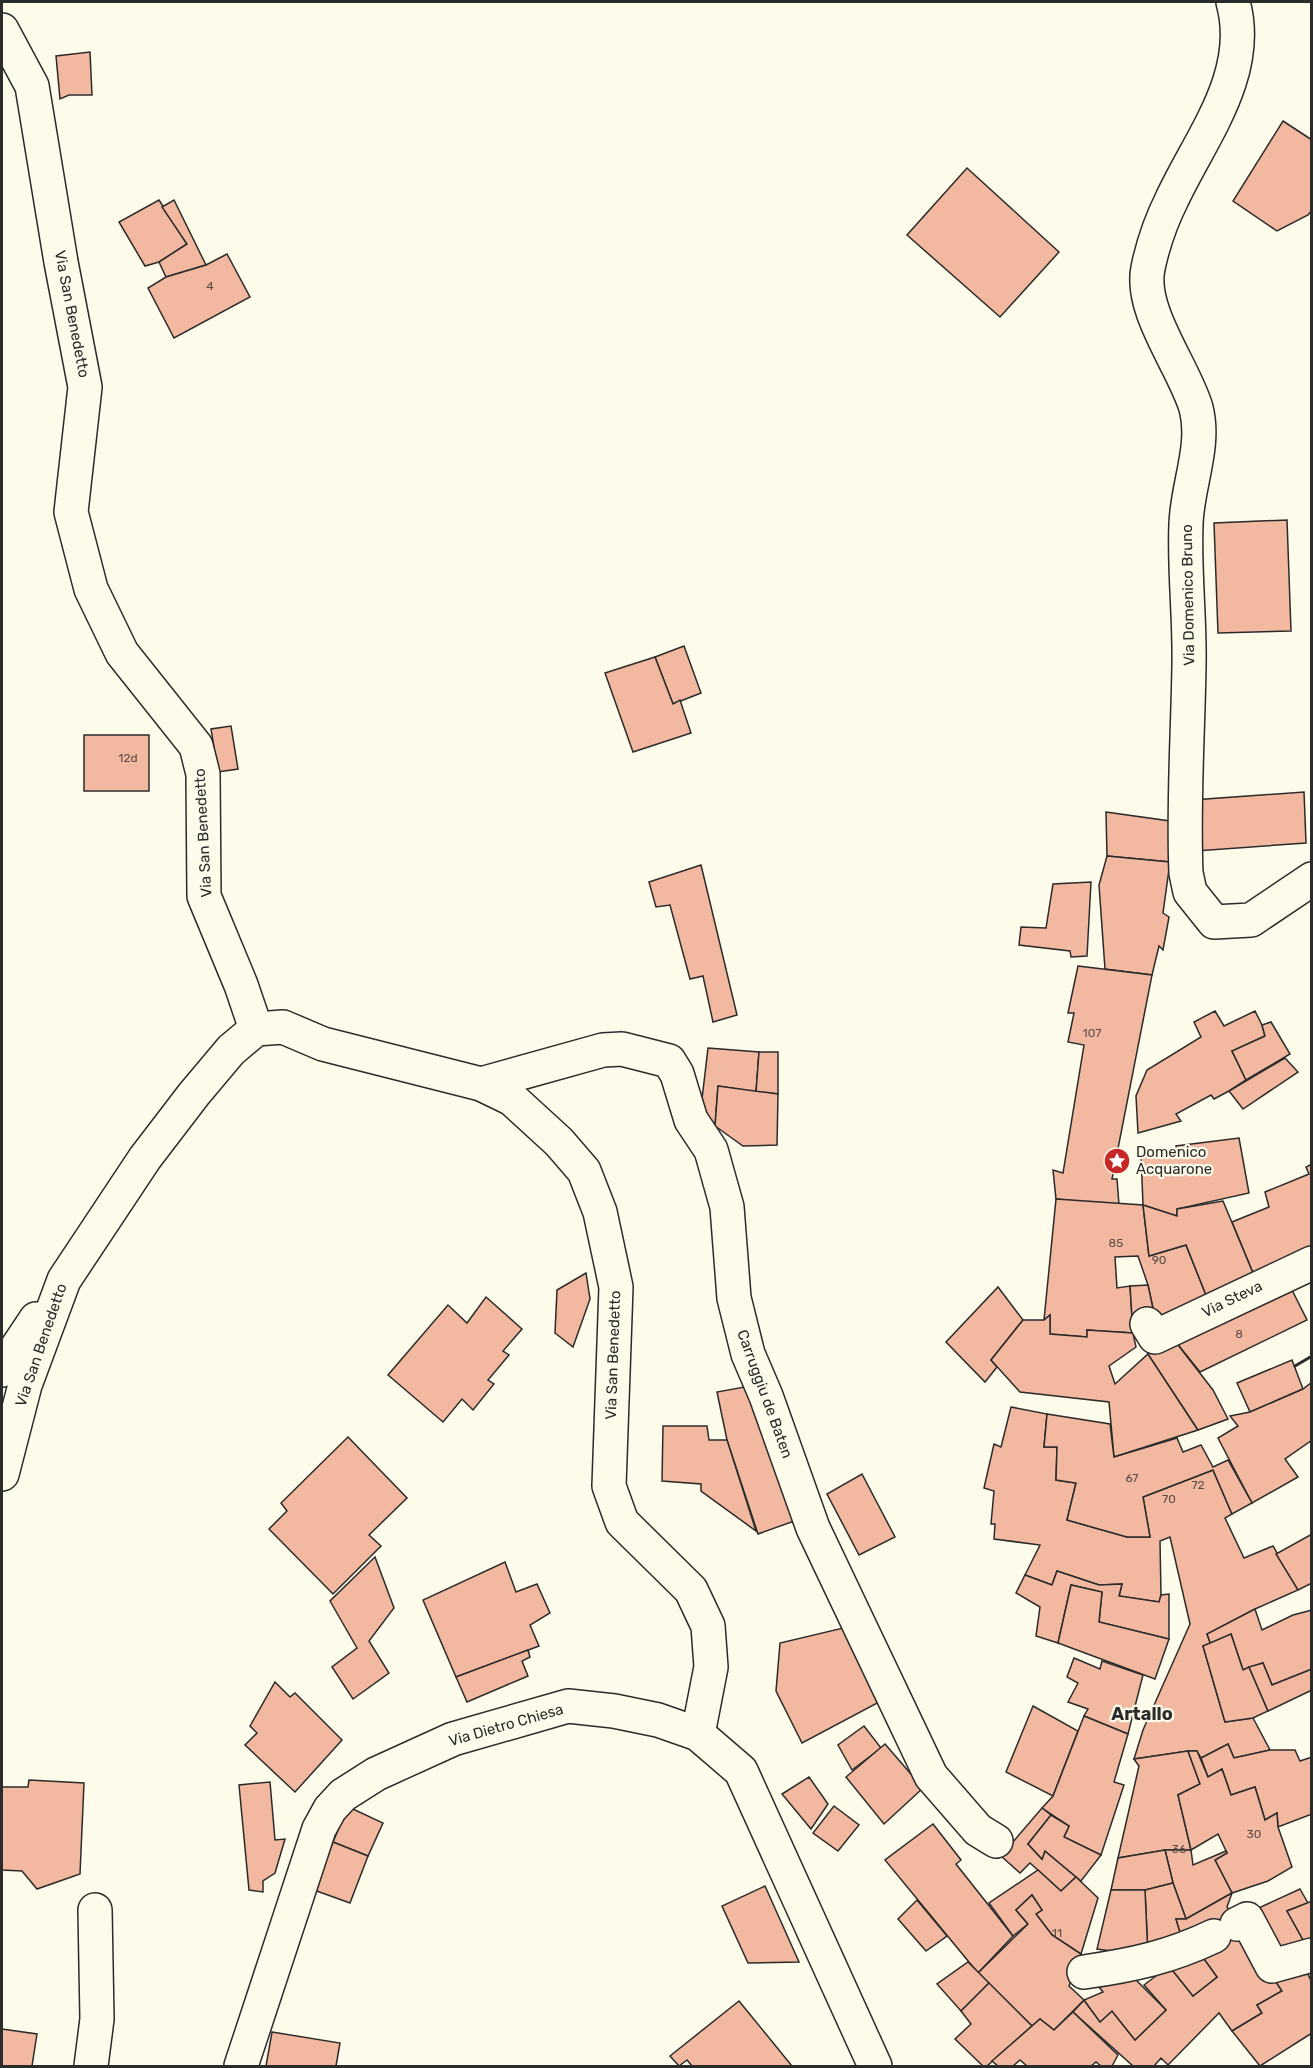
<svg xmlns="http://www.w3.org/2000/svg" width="1313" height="2068" viewBox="0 0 1313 2068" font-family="Rubik,sans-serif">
<rect width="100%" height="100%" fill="#fdfbea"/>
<g fill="#f2b8a0" stroke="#2b2b2b" stroke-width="1.5">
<path d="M90,52L92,95H69L60,99L56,56Z"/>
<path d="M1283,121L1312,140V210L1308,215L1277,231L1233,201Z"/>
<path d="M967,168L1059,252L1000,317L907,235Z"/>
<path d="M159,200L187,244L159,262L145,266L119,222Z"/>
<path d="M174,200L206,265L166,277L159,262L187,244L162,207Z"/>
<path d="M227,254L250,297L174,338L148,288L166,277L206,265Z"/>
<path d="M1287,520L1291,631L1218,633L1214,523Z"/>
<path d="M684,646L701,693L673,704L655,657Z"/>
<path d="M655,657L673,704L680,700L691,733L633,752L605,673Z"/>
<path d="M231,726L238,769L218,772L211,729Z"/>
<rect x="84" y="735" width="65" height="56"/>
<path d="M1304,792L1306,843L1196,851L1192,800Z"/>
<path d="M1106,812L1177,822L1170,862L1107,856Z"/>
<path d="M1107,856L1170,862L1163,913L1169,917L1163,950L1159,946L1152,975L1105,969L1099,885Z"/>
<path d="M701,865L737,1015L713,1022L703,976L690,979L670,905L656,907L649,882Z"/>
<path d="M1091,882L1087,956L1071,957L1070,951L1019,945L1021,927L1046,928L1053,884Z"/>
<path d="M1078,966L1152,975L1112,1179H1117L1119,1205L1056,1199L1053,1170L1063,1173L1084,1045L1068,1042L1074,1013H1068Z"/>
<path d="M1215,1011L1224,1026L1255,1011L1262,1025L1265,1036L1232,1051L1246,1080L1229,1091L1214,1099L1211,1095L1176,1114L1181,1121L1138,1133L1136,1096L1147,1070L1201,1037L1194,1022Z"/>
<path d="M1271,1022L1290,1054L1246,1080L1232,1051L1265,1036L1262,1025Z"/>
<path d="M708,1048L759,1052L756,1092L718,1086L715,1126L700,1116Z"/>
<path d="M759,1052H778V1094L756,1092Z"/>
<path d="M1285,1058L1298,1072L1243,1109L1229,1091Z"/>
<path d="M718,1086L778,1094L777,1145L743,1146L715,1126Z"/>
<path d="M1239,1138L1249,1193L1177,1209V1216L1143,1205L1141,1154H1177L1176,1146Z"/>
<path d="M1312,1164V1253L1253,1273L1232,1222L1269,1207L1265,1192L1309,1174L1306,1167Z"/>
<path d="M1056,1199L1143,1205L1149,1256L1186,1245L1206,1295L1155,1318L1148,1285L1138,1256L1115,1257L1117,1288L1130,1286L1133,1333L1087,1330V1337L1050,1334V1315L1044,1320Z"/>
<path d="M1223,1201L1253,1273L1206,1295L1186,1245L1149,1256L1143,1205L1177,1216V1209Z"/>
<path d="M586,1273L590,1299L573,1347L555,1333L557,1290Z"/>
<path d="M1287,1280L1307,1320L1200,1372L1171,1336Z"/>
<path d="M1148,1285L1155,1318L1133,1333L1130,1286Z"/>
<path d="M998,1287L1023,1320L991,1360L997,1367L985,1382L946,1342Z"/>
<path d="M486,1297L522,1329L503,1351L509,1355L488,1380L494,1384L473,1410L462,1399L443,1422L388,1375L448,1305L467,1323Z"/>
<path d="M1050,1315V1334L1087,1337V1330L1133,1333L1136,1347L1109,1366L1115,1384L1148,1354L1198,1430L1114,1457L1109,1402L1020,1392L991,1360L1023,1320H1044Z"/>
<path d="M1171,1336L1213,1390L1228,1419L1198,1430L1148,1354Z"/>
<path d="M1292,1360L1303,1389L1250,1412L1237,1383Z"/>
<path d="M1312,1382V1440L1285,1459L1298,1477L1252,1503L1218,1438L1238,1426L1230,1416L1250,1412L1303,1389Z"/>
<path d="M755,1385L797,1520L758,1534L727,1440L717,1392Z"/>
<path d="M1011,1407L1047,1414L1044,1447H1057L1056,1480L1076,1483L1067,1520L1127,1537H1150L1143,1497L1213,1470L1232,1514L1225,1518L1244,1558L1273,1546L1298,1590L1255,1609L1207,1634L1211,1645L1203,1646L1225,1722L1253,1718L1270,1750L1234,1758L1228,1744L1201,1758L1197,1751H1188L1134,1759L1143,1730L1190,1624L1170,1537L1160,1541L1161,1595L1159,1602L1119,1596L1122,1584L1099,1585L1057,1571L1052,1585L1025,1575L1040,1545L994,1539L995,1524H991L994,1491L984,1488L994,1444L1001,1447Z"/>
<path d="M1047,1414L1110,1424L1114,1457L1177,1438L1183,1452L1201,1445L1213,1467L1228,1460L1252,1503L1232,1514L1213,1470L1143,1497L1150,1537H1127L1067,1520L1076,1483L1056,1480L1057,1447H1044Z"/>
<path d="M663,1426H707L709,1440H727L756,1531L701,1491V1484L662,1481Z"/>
<path d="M348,1437L407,1498L369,1535L381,1546L333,1594L269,1529L287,1511L281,1503Z"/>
<path d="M862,1474L895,1537L859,1555L827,1494Z"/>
<path d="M1312,1534V1583L1298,1590L1276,1554Z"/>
<path d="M375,1557L394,1608L369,1641L389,1673L353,1699L332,1667L357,1648L330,1601Z"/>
<path d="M505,1562L516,1592L537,1584L550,1613L530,1625L539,1646L456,1677L423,1600Z"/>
<path d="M1057,1571L1099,1585L1122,1584L1119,1596L1159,1602L1161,1595L1169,1594V1639L1099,1622L1102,1592L1071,1585L1058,1643L1036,1636L1040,1607L1016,1593L1025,1575L1052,1585Z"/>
<path d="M1071,1585L1102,1592L1099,1622L1169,1639L1155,1679L1058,1643Z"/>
<path d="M1255,1609L1262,1630L1293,1615L1312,1610V1669L1272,1685L1263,1663L1243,1670L1231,1634L1211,1645L1207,1634Z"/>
<path d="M843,1628L883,1700L802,1743L776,1691L780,1643Z"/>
<path d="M1231,1634L1243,1670L1249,1667L1268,1711L1253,1718L1225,1722L1203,1646Z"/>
<path d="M528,1650L530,1657L522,1661L528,1676L467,1702L456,1677Z"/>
<path d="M1074,1658L1100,1669L1102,1661L1143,1675L1128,1734L1084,1716L1088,1709L1068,1702L1078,1683L1067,1677Z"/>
<path d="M1263,1663L1272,1685L1312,1669V1690L1268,1711L1249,1667Z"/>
<path d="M275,1682L290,1697L295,1693L342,1740L295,1792L245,1745L257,1733L250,1726Z"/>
<path d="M1033,1706L1078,1731L1053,1796L1006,1772Z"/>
<path d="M1084,1716L1128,1734L1114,1782L1124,1785L1101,1855L1064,1837L1069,1826L1042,1808L1053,1796Z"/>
<path d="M864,1726L881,1748L852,1770L838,1745Z"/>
<path d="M885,1744L923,1788L884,1824L846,1777Z"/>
<path d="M1228,1744L1234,1758L1270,1750H1295L1300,1761L1312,1757V1814L1278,1827L1277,1813L1265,1820L1255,1787L1231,1795L1222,1769L1208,1777L1201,1758Z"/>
<path d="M1188,1751L1200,1784L1178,1795L1191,1850H1165L1118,1858L1139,1766L1134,1759Z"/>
<path d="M1188,1751H1197L1208,1777L1222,1769L1231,1795L1255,1787L1265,1820L1277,1813L1278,1827L1292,1867L1268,1881L1232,1893L1215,1860L1227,1853L1218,1834L1191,1850L1178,1795L1200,1784Z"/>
<path d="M809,1777L828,1804L811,1829L782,1794Z"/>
<path d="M29,1780L84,1783L80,1874L37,1889L22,1871L2,1870V1787H28Z"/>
<path d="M270,1782L275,1840L285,1839L275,1873L263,1881V1892L249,1890L239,1785Z"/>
<path d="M834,1806L859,1825L838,1851L813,1833Z"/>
<path d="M1042,1808L1051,1815L1028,1844L1042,1859L1045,1851L1076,1877L1061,1891L1030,1863L1020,1873L1001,1856Z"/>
<path d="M347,1809H353L383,1823L368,1856L333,1842Z"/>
<path d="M1051,1815L1069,1826L1064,1837L1101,1855L1081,1881L1045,1851L1042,1859L1028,1844Z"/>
<path d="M933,1824L961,1860L956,1864L1013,1936L978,1973L885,1860Z"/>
<path d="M333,1842L368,1856L350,1903L314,1890Z"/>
<path d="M1165,1850H1191L1193,1865L1226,1851L1227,1853L1215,1860L1232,1893L1186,1919L1173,1883Z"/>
<path d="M1165,1850L1173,1883L1145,1890H1111L1118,1858Z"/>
<path d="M1038,1870L1061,1891L1076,1877L1098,1898L1081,1954L1052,1935L1036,1914L1042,1910L1032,1895L1016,1910L1028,1924L1013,1936L989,1903Z"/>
<path d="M1173,1883L1186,1919H1176L1184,1945L1148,1956L1145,1890Z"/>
<path d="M765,1886L799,1962L748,1963L722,1906Z"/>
<path d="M1300,1889L1308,1903L1287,1911L1307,1947L1277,1962L1252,1911Z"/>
<path d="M1111,1890H1145L1148,1956L1097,1949Z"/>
<path d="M1232,1893L1227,1907L1282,1991L1257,2005L1262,2013L1232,2031L1219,2013L1168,2065L1161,2058L1154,2066H1133L1073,2012L1084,2000L1100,2022L1112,2011L1135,2040L1166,2010L1144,1985L1169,1966L1193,1996L1217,1977L1199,1952L1184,1945L1176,1919H1186Z"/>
<path d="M1032,1895L1042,1910L1036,1914L1052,1935L1081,1954L1069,1986L1084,2000L1054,2030L1040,2019L1032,2026L978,1973L1028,1924L1016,1910Z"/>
<path d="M917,1900L947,1936L926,1951L898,1919Z"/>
<path d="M1312,1901V1945L1307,1947L1287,1911Z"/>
<path d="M1199,1952L1217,1977L1193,1996L1169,1966Z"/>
<path d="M968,1962L989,1983L961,2011L937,1984Z"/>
<path d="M1304,1965L1311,1981L1312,2033L1260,2066L1232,2031L1262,2013L1257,2005L1282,1991L1272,1976Z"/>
<path d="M1131,1975L1166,2010L1135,2040L1112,2011L1100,2022L1084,2000L1103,1992L1098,1986Z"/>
<path d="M989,1983L1032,2026L987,2066H983L955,2039L971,2024L961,2011Z"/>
<path d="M739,2001L792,2066H692L687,2060L679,2066L670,2056Z"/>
<path d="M1073,2012L1118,2055L1112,2066H1101L1096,2062L1091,2066H1027L1020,2060L1013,2066H998L992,2061L1040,2019L1054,2030Z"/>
<path d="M2,2029L37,2034L32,2066H2Z"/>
<path d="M272,2032L340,2043L336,2066H266Z"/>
</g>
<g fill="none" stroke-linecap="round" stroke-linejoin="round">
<defs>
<g id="minor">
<path d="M1233,2C1253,74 1201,137 1172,199C1161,221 1153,244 1148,268C1139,311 1184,367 1196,408C1206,446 1187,486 1186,524C1184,571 1190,618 1189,665C1188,734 1183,804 1186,873L1190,892L1214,922L1251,920L1312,879"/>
<path d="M2,30L32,86L61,262L85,387L71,512L91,589L122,653L196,746L203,774L204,896L241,985L256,1029"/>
<path d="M481,1084L603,1050L622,1049L669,1061L677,1074L691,1120L711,1150L727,1207L734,1298L748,1354L766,1396L813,1528L931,1776L978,1830L996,1841"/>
<path d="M1147,1324L1155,1337L1312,1263"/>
<path d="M2,1370L36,1319"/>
<path d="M2,1474L25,1385L64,1280L145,1158L194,1094L231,1050L256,1029L283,1027L323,1044L481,1084L512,1099L559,1142L584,1171L600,1212L616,1287L609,1486L622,1522L691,1590L708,1626L711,1667L698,1734"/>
<path d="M1237,1924L1247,1919L1272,1966L1312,1955"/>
<path d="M1084,1972C1133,1965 1170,1957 1214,1936"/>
<path d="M91,2066L97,2019L95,1910"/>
<path d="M241,2066L319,1829L330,1809L343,1795L376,1774L453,1739L568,1706L614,1711L658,1720L698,1734L741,1771L875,2066"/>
</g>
</defs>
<use href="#minor" stroke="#2b2b2b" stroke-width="36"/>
<use href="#minor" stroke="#fdfbea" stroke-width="33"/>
<path stroke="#2b2b2b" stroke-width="3" d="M1295,1366L1312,1356"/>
</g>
<defs>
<symbol id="sight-disc" viewBox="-11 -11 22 22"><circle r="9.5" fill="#c62828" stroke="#fdfbea"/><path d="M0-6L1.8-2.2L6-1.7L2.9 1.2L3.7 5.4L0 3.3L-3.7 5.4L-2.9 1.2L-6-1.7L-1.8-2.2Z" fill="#fff"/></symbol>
</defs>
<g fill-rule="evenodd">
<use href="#sight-disc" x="1102" y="1146" width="30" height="30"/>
</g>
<g text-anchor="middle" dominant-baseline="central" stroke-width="4.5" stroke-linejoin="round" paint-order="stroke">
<g font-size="12" fill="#5d4e48">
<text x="210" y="286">4</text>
<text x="128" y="758">12d</text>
<text x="1092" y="1033">107</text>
<text x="1116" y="1243">85</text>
<text x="1159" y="1260">90</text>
<text x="1239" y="1334">8</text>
<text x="1132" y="1478">67</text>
<text x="1198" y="1485">72</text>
<text x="1169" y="1499">70</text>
<text x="1254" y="1834">30</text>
<text x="1179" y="1849">36</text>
<text x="1057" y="1933">11</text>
</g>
<g font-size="15" fill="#2b2b2b" stroke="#fdfbea">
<text transform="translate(72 314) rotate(79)">Via San Benedetto</text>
<text transform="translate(1188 595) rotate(-91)">Via Domenico Bruno</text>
<text transform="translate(203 833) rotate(-93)">Via San Benedetto</text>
<text transform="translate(1232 1299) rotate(-26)">Via Steva</text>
<text transform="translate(41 1345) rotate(-71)">Via San Benedetto</text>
<text transform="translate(613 1355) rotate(-88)">Via San Benedetto</text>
<text transform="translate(765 1394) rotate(70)">Carruggiu de Baten</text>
<text transform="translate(506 1725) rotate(-16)">Via Dietro Chiesa</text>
</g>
<g font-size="15" fill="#2b2b2b" stroke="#fdfbea" text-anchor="start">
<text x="1136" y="1152">Domenico<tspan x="1136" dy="17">Acquarone</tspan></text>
</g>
<g font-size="18" font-weight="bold" fill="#2b2b2b" stroke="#fdfbea">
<text x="1142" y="1714">Artallo</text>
</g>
</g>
<rect width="1313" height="2068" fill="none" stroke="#2b2b2b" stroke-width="6"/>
</svg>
